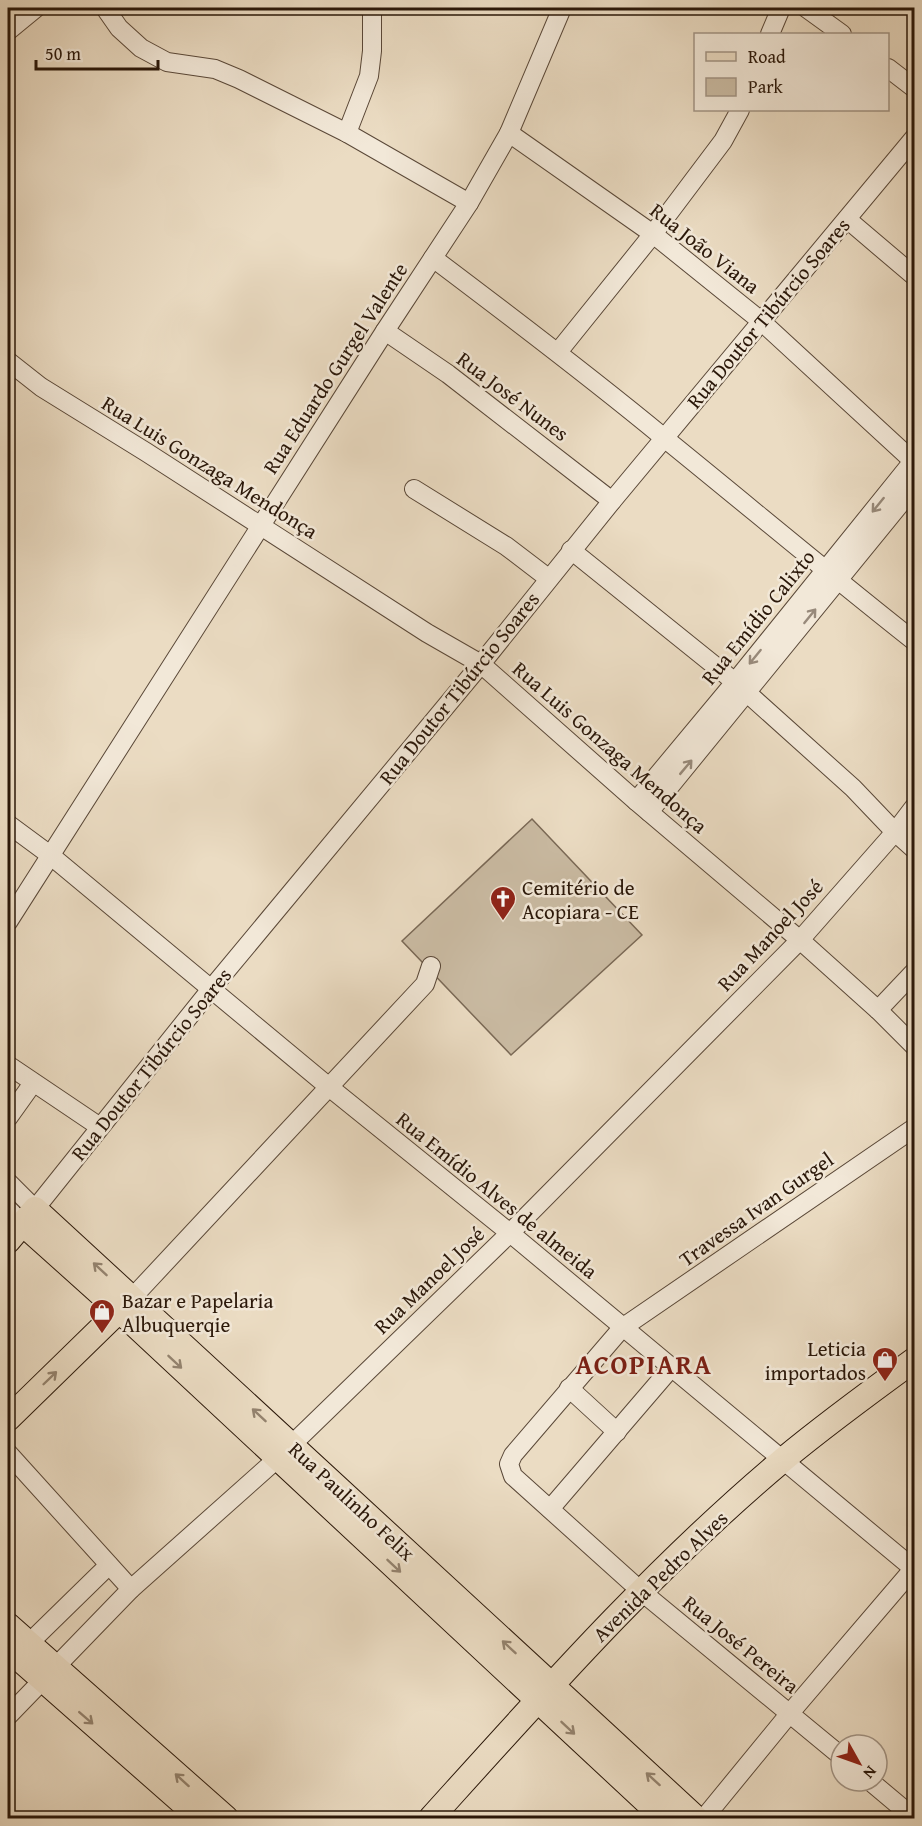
<svg xmlns="http://www.w3.org/2000/svg" width="922" height="1826" viewBox="0 0 922 1826" font-family="'Gentium Book Plus',serif">
<rect width="100%" height="100%" fill="#ebdcc3"/>
<filter id="stains"><feTurbulence type="fractalNoise" baseFrequency=".00333" numOctaves="4"/><feColorMatrix values="0 0 0 0 .2 0 0 0 0 .09 0 0 0 0 .02 0 0 0 .5 -.17"/></filter>
<radialGradient id="worn" r=".72"><stop offset=".6" stop-color="#630" stop-opacity="0"/><stop offset="1" stop-color="#630" stop-opacity=".3"/></radialGradient>
<path fill="#cabba3" stroke="#7a6956" stroke-width="1.5" d="M532,819L642,935L511,1055L402,941Z"/>
<g fill="none" stroke-linecap="round" stroke-linejoin="round">
<defs>
<g id="minor">
<path d="M105,8L119,28L141,48L167,62L215,69L239,79L347,133L469,203"/>
<path d="M806,8L842,34"/>
<path d="M8,31L36,8"/>
<path d="M770,34L781,8"/>
<path d="M888,68L914,88"/>
<path d="M347,133L369,76L372,51V8"/>
<path d="M509,133L653,234L761,321L914,462"/>
<path d="M847,219L914,276"/>
<path d="M433,258C510,316 588,375 663,437C747,505 829,574 914,641"/>
<path d="M385,331L448,374L612,501"/>
<path d="M558,352L653,234L723,141L740,110"/>
<path d="M8,361L41,387L146,452L427,633L481,664L636,801L800,940L878,1010L914,1046"/>
<path d="M414,489L506,546L548,578"/>
<path d="M571,550L735,682L853,788L895,832L914,849"/>
<path d="M636,801L735,682L914,460"/>
<path d="M649,812L914,487"/>
<path d="M8,824L50,855L329,1087L510,1233L914,1569"/>
<path d="M8,922L385,331L469,203L509,133L562,8"/>
<path d="M878,1010L914,972"/>
<path d="M8,1065L100,1127"/>
<path d="M8,1118L33,1083"/>
<path d="M8,1182L35,1209L211,989L481,664L612,501L914,138"/>
<path d="M8,1209L23,1224"/>
<path d="M132,1298L425,984L431,966"/>
<path d="M569,1388L617,1432"/>
<path d="M8,1453L131,1589"/>
<path d="M550,1509L671,1368"/>
<path d="M21,1651L109,1565"/>
<path d="M8,1716L131,1589L278,1458L510,1233L800,940L895,832L914,807"/>
<path d="M841,1756L642,1592L513,1476L509,1464L513,1455L622,1328L914,1128"/>
<path d="M870,1781L914,1818"/>
<path d="M704,1818L790,1713L914,1568"/>
</g>
<g id="major">
<path d="M23,1224L120,1311L664,1818"/>
<path d="M8,1241L35,1209L696,1818"/>
<path d="M8,1419L130,1300"/>
<path d="M8,1625L226,1818"/>
<path d="M8,1649L200,1818"/>
<path d="M431,1818C543,1694 655,1567 784,1459C826,1424 870,1392 914,1360"/>
</g>
</defs>
<use href="#minor" stroke="#5a4838" stroke-width="20"/>
<use href="#major" stroke="#2a1709" stroke-width="26"/>
<use href="#minor" stroke="#f2e8d8" stroke-width="18"/>
<use href="#major" stroke="#ebdcc3" stroke-width="24"/>
</g>
<defs><path id="oneway-shaft" d="M-6 0H5M1.5-3L5.5 0L1.5 3" fill="none" stroke-width="1.6" stroke-linecap="round" stroke-linejoin="round" transform="scale(1.5)"/></defs>
<g stroke="#988a7b">
<use href="#oneway-shaft" transform="translate(878 505) rotate(129)"/>
<use href="#oneway-shaft" transform="translate(810 616) rotate(-51)"/>
<use href="#oneway-shaft" transform="translate(755 657) rotate(129)"/>
<use href="#oneway-shaft" transform="translate(686 767) rotate(-50)"/>
</g>
<g stroke="#94836f">
<use href="#oneway-shaft" transform="translate(100 1269) rotate(-137)"/>
<use href="#oneway-shaft" transform="translate(175 1362) rotate(43)"/>
<use href="#oneway-shaft" transform="translate(50 1378) rotate(-44)"/>
<use href="#oneway-shaft" transform="translate(259 1415) rotate(-137)"/>
<use href="#oneway-shaft" transform="translate(394 1566) rotate(43)"/>
<use href="#oneway-shaft" transform="translate(509 1647) rotate(-137)"/>
<use href="#oneway-shaft" transform="translate(86 1718) rotate(41)"/>
<use href="#oneway-shaft" transform="translate(568 1728) rotate(43)"/>
<use href="#oneway-shaft" transform="translate(653 1779) rotate(-138)"/>
<use href="#oneway-shaft" transform="translate(182 1780) rotate(-138)"/>
</g>
<defs>
<symbol id="church-pin" viewBox="-11 -11 22 30"><path d="M0 17L-7.5 6A9.5 9.5 0 1 1 7.5 6Z" fill="#8f2418" stroke="#f2e8d8"/><path d="M-1.2-6h2.4v3.5h3.3v2.4h-3.3V6h-2.4V-.1h-3.3v-2.4h3.3Z" fill="#fff"/></symbol>
<symbol id="shop-pin" viewBox="-11 -11 22 30"><path d="M0 17L-7.5 6A9.5 9.5 0 1 1 7.5 6Z" fill="#8f2418" stroke="#f2e8d8"/><path d="M-5-2.5h2.3a2.7 3.5 0 0 1 5.4 0H5L5.5 6h-11ZM-1.5-2.5h3a1.5 2.3 0 0 0-3 0Z" fill="#fff"/></symbol>
</defs>
<g fill-rule="evenodd">
<use href="#church-pin" x="488" y="884" width="30" height="40"/>
<use href="#shop-pin" x="87" y="1297" width="30" height="40"/>
<use href="#shop-pin" x="870" y="1345" width="30" height="40"/>
</g>
<g text-anchor="middle" dominant-baseline="central" stroke-width="5" stroke-linejoin="round" paint-order="stroke">
<g font-size="21" fill="#2a1709" stroke="#f2e8d8">
<text transform="translate(705 248) rotate(38)">Rua João Viana</text>
<text transform="translate(768 313) rotate(-50)">Rua Doutor Tibúrcio Soares</text>
<text transform="translate(335 368) rotate(-57)">Rua Eduardo Gurgel Valente</text>
<text transform="translate(513 396) rotate(37)">Rua José Nunes</text>
<text transform="translate(210 467) rotate(32)">Rua Luis Gonzaga Mendonça</text>
<text transform="translate(758 617) rotate(-51)">Rua Emídio Calixto</text>
<text transform="translate(459 688) rotate(-51)">Rua Doutor Tibúrcio Soares</text>
<text transform="translate(610 747) rotate(41)">Rua Luis Gonzaga Mendonça</text>
<text transform="translate(770 935) rotate(-47)">Rua Manoel José</text>
<text transform="translate(151 1064) rotate(-51)">Rua Doutor Tibúrcio Soares</text>
<text transform="translate(497 1195) rotate(39)">Rua Emídio Alves de almeida</text>
<text transform="translate(756 1209) rotate(-35)">Travessa Ivan Gurgel</text>
<text transform="translate(429 1280) rotate(-44)">Rua Manoel José</text>
<text transform="translate(352 1501) rotate(43)">Rua Paulinho Felix</text>
<text transform="translate(660 1576) rotate(-44)">Avenida Pedro Alves</text>
<text transform="translate(741 1644) rotate(39)">Rua José Pereira</text>
</g>
<g font-size="21" fill="#2a1709" stroke="#f2e8d8" text-anchor="start">
<text x="522" y="887">Cemitério de<tspan x="522" dy="24">Acopiara - CE</tspan></text>
<text x="122" y="1300">Bazar e Papelaria<tspan x="122" dy="24">Albuquerqie</tspan></text>
<text x="866" y="1348" text-anchor="end">Leticia<tspan x="866" dy="24">importados</tspan></text>
</g>
<g font-size="27" font-weight="bold" letter-spacing="1.5" fill="#7a1f14" stroke="#f2e8d8">
<text x="644" y="1364">ACOPIARA</text>
</g>
</g>
<rect width="922" height="1826" fill="none" stroke="#ebdcc3" stroke-width="30"/>
<rect x="9" y="9" width="904" height="1808" fill="none" stroke="#2a1709" stroke-width="3"/>
<rect x="15" y="15" width="892" height="1796" fill="none" stroke="#2a1709" stroke-width="1.5"/>
<rect x="694" y="33" width="195" height="78" fill="#f2e8d8" stroke="#a29485" stroke-width="1.5"/>
<rect x="706" y="52" width="30" height="9" fill="#ebdcc3" stroke="#a29485" stroke-width="1.5"/>
<text x="748" y="63" font-size="18" fill="#2a1709">Road</text>
<rect x="706" y="78" width="30" height="18" fill="#cabba3" stroke="#a29485" stroke-width="1.5"/>
<text x="748" y="93" font-size="18" fill="#2a1709">Park</text>
<g transform="translate(859 1763) rotate(130)"><circle r="28" fill="#f2e8d8" stroke="#a29485" stroke-width="1.5"/>
<path d="M0-4.5L10 22L0 15L-10 22Z" fill="#8f2418"/>
<text y="-9" font-size="16" font-weight="bold" text-anchor="middle" fill="#2a1709">N</text>
</g>
<path d="M36 60v9h122v-9" fill="none" stroke="#2a1709" stroke-width="3"/>
<text x="45" y="60" font-size="18" fill="#2a1709" stroke="#f2e8d8" stroke-width="4.5" paint-order="stroke">50 m</text>
<rect width="100%" height="100%" filter="url(#stains)"/>
<rect width="100%" height="100%" fill="url(#worn)"/>
</svg>
